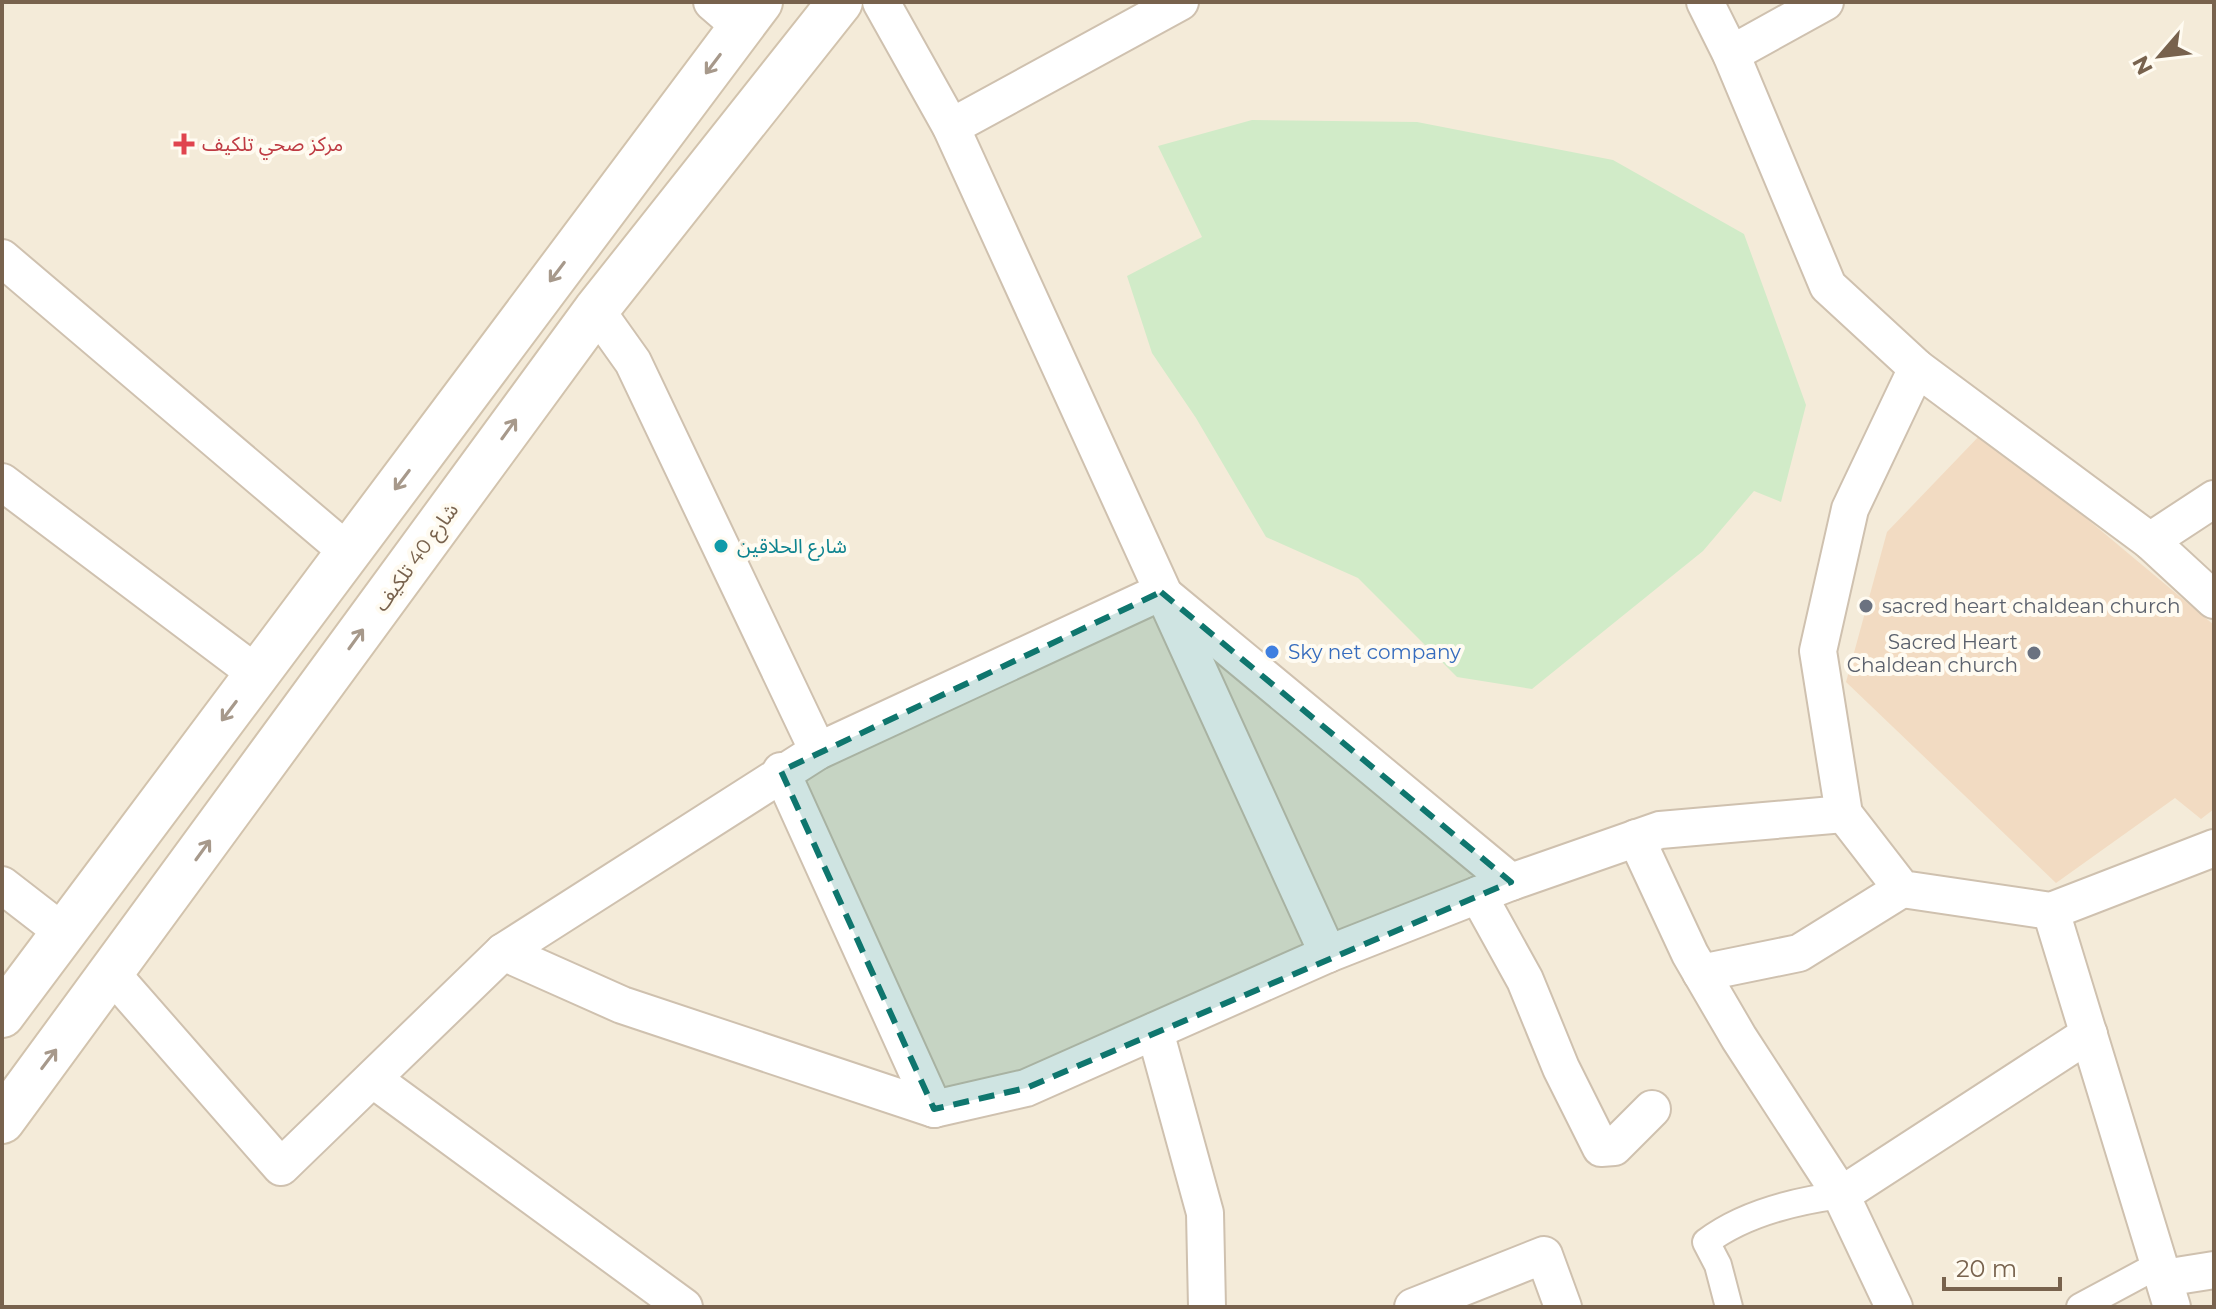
<svg xmlns="http://www.w3.org/2000/svg" width="2216" height="1309" viewBox="0 0 2216 1309" font-family="Montserrat,'Noto Sans Arabic',sans-serif">
<rect width="100%" height="100%" fill="#fcf8ea"/>
<rect fill="#f4ebd9" x="2" y="2" width="2212" height="1305"/>
<path fill="#d1ebc8" d="M1252,120L1417,122L1613,160L1744,234L1806,405L1781,502L1754,491L1703,551L1532,689L1457,677L1358,578L1266,537L1196,418L1152,353L1127,276L1202,237L1158,146Z"/>
<path fill="#f2dbc2" d="M1983,432L2214,625V809L2201,819L2175,798L2056,883L1846,682L1887,532Z"/>
<g fill="none" stroke-linecap="round" stroke-linejoin="round">
<defs>
<g id="pedestrian">
<path d="M1729,1307L1718,1265L1706,1242C1743,1214 1795,1201 1841,1195"/>
<path d="M2080,1307L2160,1264"/>
</g>
<g id="minor">
<path d="M712,2L741,27"/>
<path d="M881,2L951,127L1328,954"/>
<path d="M1705,2L1731,54L1828,286L1917,368L2150,541L2214,600"/>
<path d="M1731,54L1825,2"/>
<path d="M951,127L1180,2"/>
<path d="M2,258L348,552"/>
<path d="M596,310L633,362L818,751"/>
<path d="M1917,368L1850,509L1818,651L1844,814L1902,889L2051,911L2214,848"/>
<path d="M2,482L257,674"/>
<path d="M2150,541L2214,499"/>
<path d="M781,771L934,1109"/>
<path d="M1636,838L1690,954L1739,1038L1841,1195L1894,1307"/>
<path d="M2,885L64,933"/>
<path d="M1478,895L1525,980L1561,1068L1601,1148L1614,1147L1652,1109"/>
<path d="M2051,911L2172,1307"/>
<path d="M503,952L622,1005L934,1109L1026,1088L1328,954L1511,882L1660,830L1844,814"/>
<path d="M1701,973L1799,953L1902,889"/>
<path d="M112,974L281,1167L503,952L818,751L1161,592L1511,882"/>
<path d="M1155,1031L1205,1213L1207,1307"/>
<path d="M374,1080L684,1307"/>
<path d="M1841,1195L2089,1034"/>
<path d="M2164,1278L2214,1270"/>
<path d="M1413,1307L1544,1255L1563,1307"/>
</g>
<g id="secondary">
<path d="M2,1015L760,2"/>
<path d="M2,1121L596,310L840,2"/>
</g>
</defs>
<use href="#pedestrian" stroke="#cfc1af" stroke-width="30"/>
<use href="#minor" stroke="#cfc1af" stroke-width="40"/>
<use href="#secondary" stroke="#d2c3ad" stroke-width="48"/>
<use href="#pedestrian" stroke="#fff" stroke-width="26"/>
<use href="#minor" stroke="#fff" stroke-width="36"/>
<use href="#secondary" stroke="#fff" stroke-width="44"/>
</g>
<defs><path id="oneway-shaft" d="M-6 0H5M1.5-3L5.5 0L1.5 3" fill="none" stroke-width="1.6" stroke-linecap="round" stroke-linejoin="round" transform="scale(2)"/></defs>
<g stroke="#a7998b">
<use href="#oneway-shaft" transform="translate(713 64) rotate(127)"/>
<use href="#oneway-shaft" transform="translate(557 272) rotate(127)"/>
<use href="#oneway-shaft" transform="translate(509 429) rotate(-54)"/>
<use href="#oneway-shaft" transform="translate(402 480) rotate(127)"/>
<use href="#oneway-shaft" transform="translate(356 639) rotate(-54)"/>
<use href="#oneway-shaft" transform="translate(229 711) rotate(127)"/>
<use href="#oneway-shaft" transform="translate(203 850) rotate(-54)"/>
<use href="#oneway-shaft" transform="translate(49 1059) rotate(-53)"/>
</g>
<path fill="#0f766e" fill-opacity="0.2" stroke="#0f766e" stroke-width="6" stroke-dasharray="16 10" stroke-linejoin="round" d="M1161,592L1511,882L1026,1088L934,1109L781,771Z"/>
<path fill="#e0444e" stroke="#fffbf1" stroke-width="3" d="M180 132h8v8h8v8h-8v8h-8v-8h-8v-8h8z"/>
<circle fill="#0f9aa8" stroke="#fffbf1" stroke-width="3" cx="721" cy="546" r="8"/>
<g fill="#6b7280" stroke="#fffbf1" stroke-width="3">
<circle cx="1866" cy="606" r="8"/>
<circle cx="2034" cy="653" r="8"/>
</g>
<circle fill="#3f7fe0" stroke="#fffbf1" stroke-width="3" cx="1272" cy="652" r="8"/>
<g text-anchor="middle" dominant-baseline="central" stroke-width="8" stroke-linejoin="round" paint-order="stroke">
<g font-size="20" fill="#be3a42" stroke="#fffbf1" text-anchor="start">
<text x="202" y="144">مركز صحي تلكيف</text>
</g>
<g font-size="20" fill="#0d838f" stroke="#fffbf1" text-anchor="start">
<text x="737" y="546">شارع الحلاقين</text>
</g>
<g font-size="20" fill="#78624d" stroke="#fffbf1">
<text transform="translate(416 557) rotate(-54)">شارع 40 تلكيف</text>
</g>
<g font-size="20" fill="#5b616d" stroke="#fffbf1" text-anchor="start">
<text x="1882" y="606">sacred heart chaldean church</text>
<text x="2018" y="642" text-anchor="end">Sacred Heart<tspan x="2018" dy="23">Chaldean church</tspan></text>
</g>
<g font-size="20" fill="#366cbe" stroke="#fffbf1" text-anchor="start">
<text x="1288" y="652">Sky net company</text>
</g>
</g>
<rect width="2216" height="1309" fill="none" stroke="#78624d" stroke-width="8"/>
<g transform="translate(2160 56) rotate(242)" stroke="#fffbf1" stroke-width="6" paint-order="stroke">
<path d="M0-6L14 30L0 20L-14 30Z" fill="#78624d"/>
<text y="-12" font-size="22" font-weight="bold" text-anchor="middle" fill="#78624d">N</text>
</g>
<path d="M1944 1277v12h116v-12" fill="none" stroke="#78624d" stroke-width="4"/>
<text x="1956" y="1277" font-size="24" fill="#78624d" stroke="#fffbf1" stroke-width="6" paint-order="stroke">20 m</text>
</svg>
